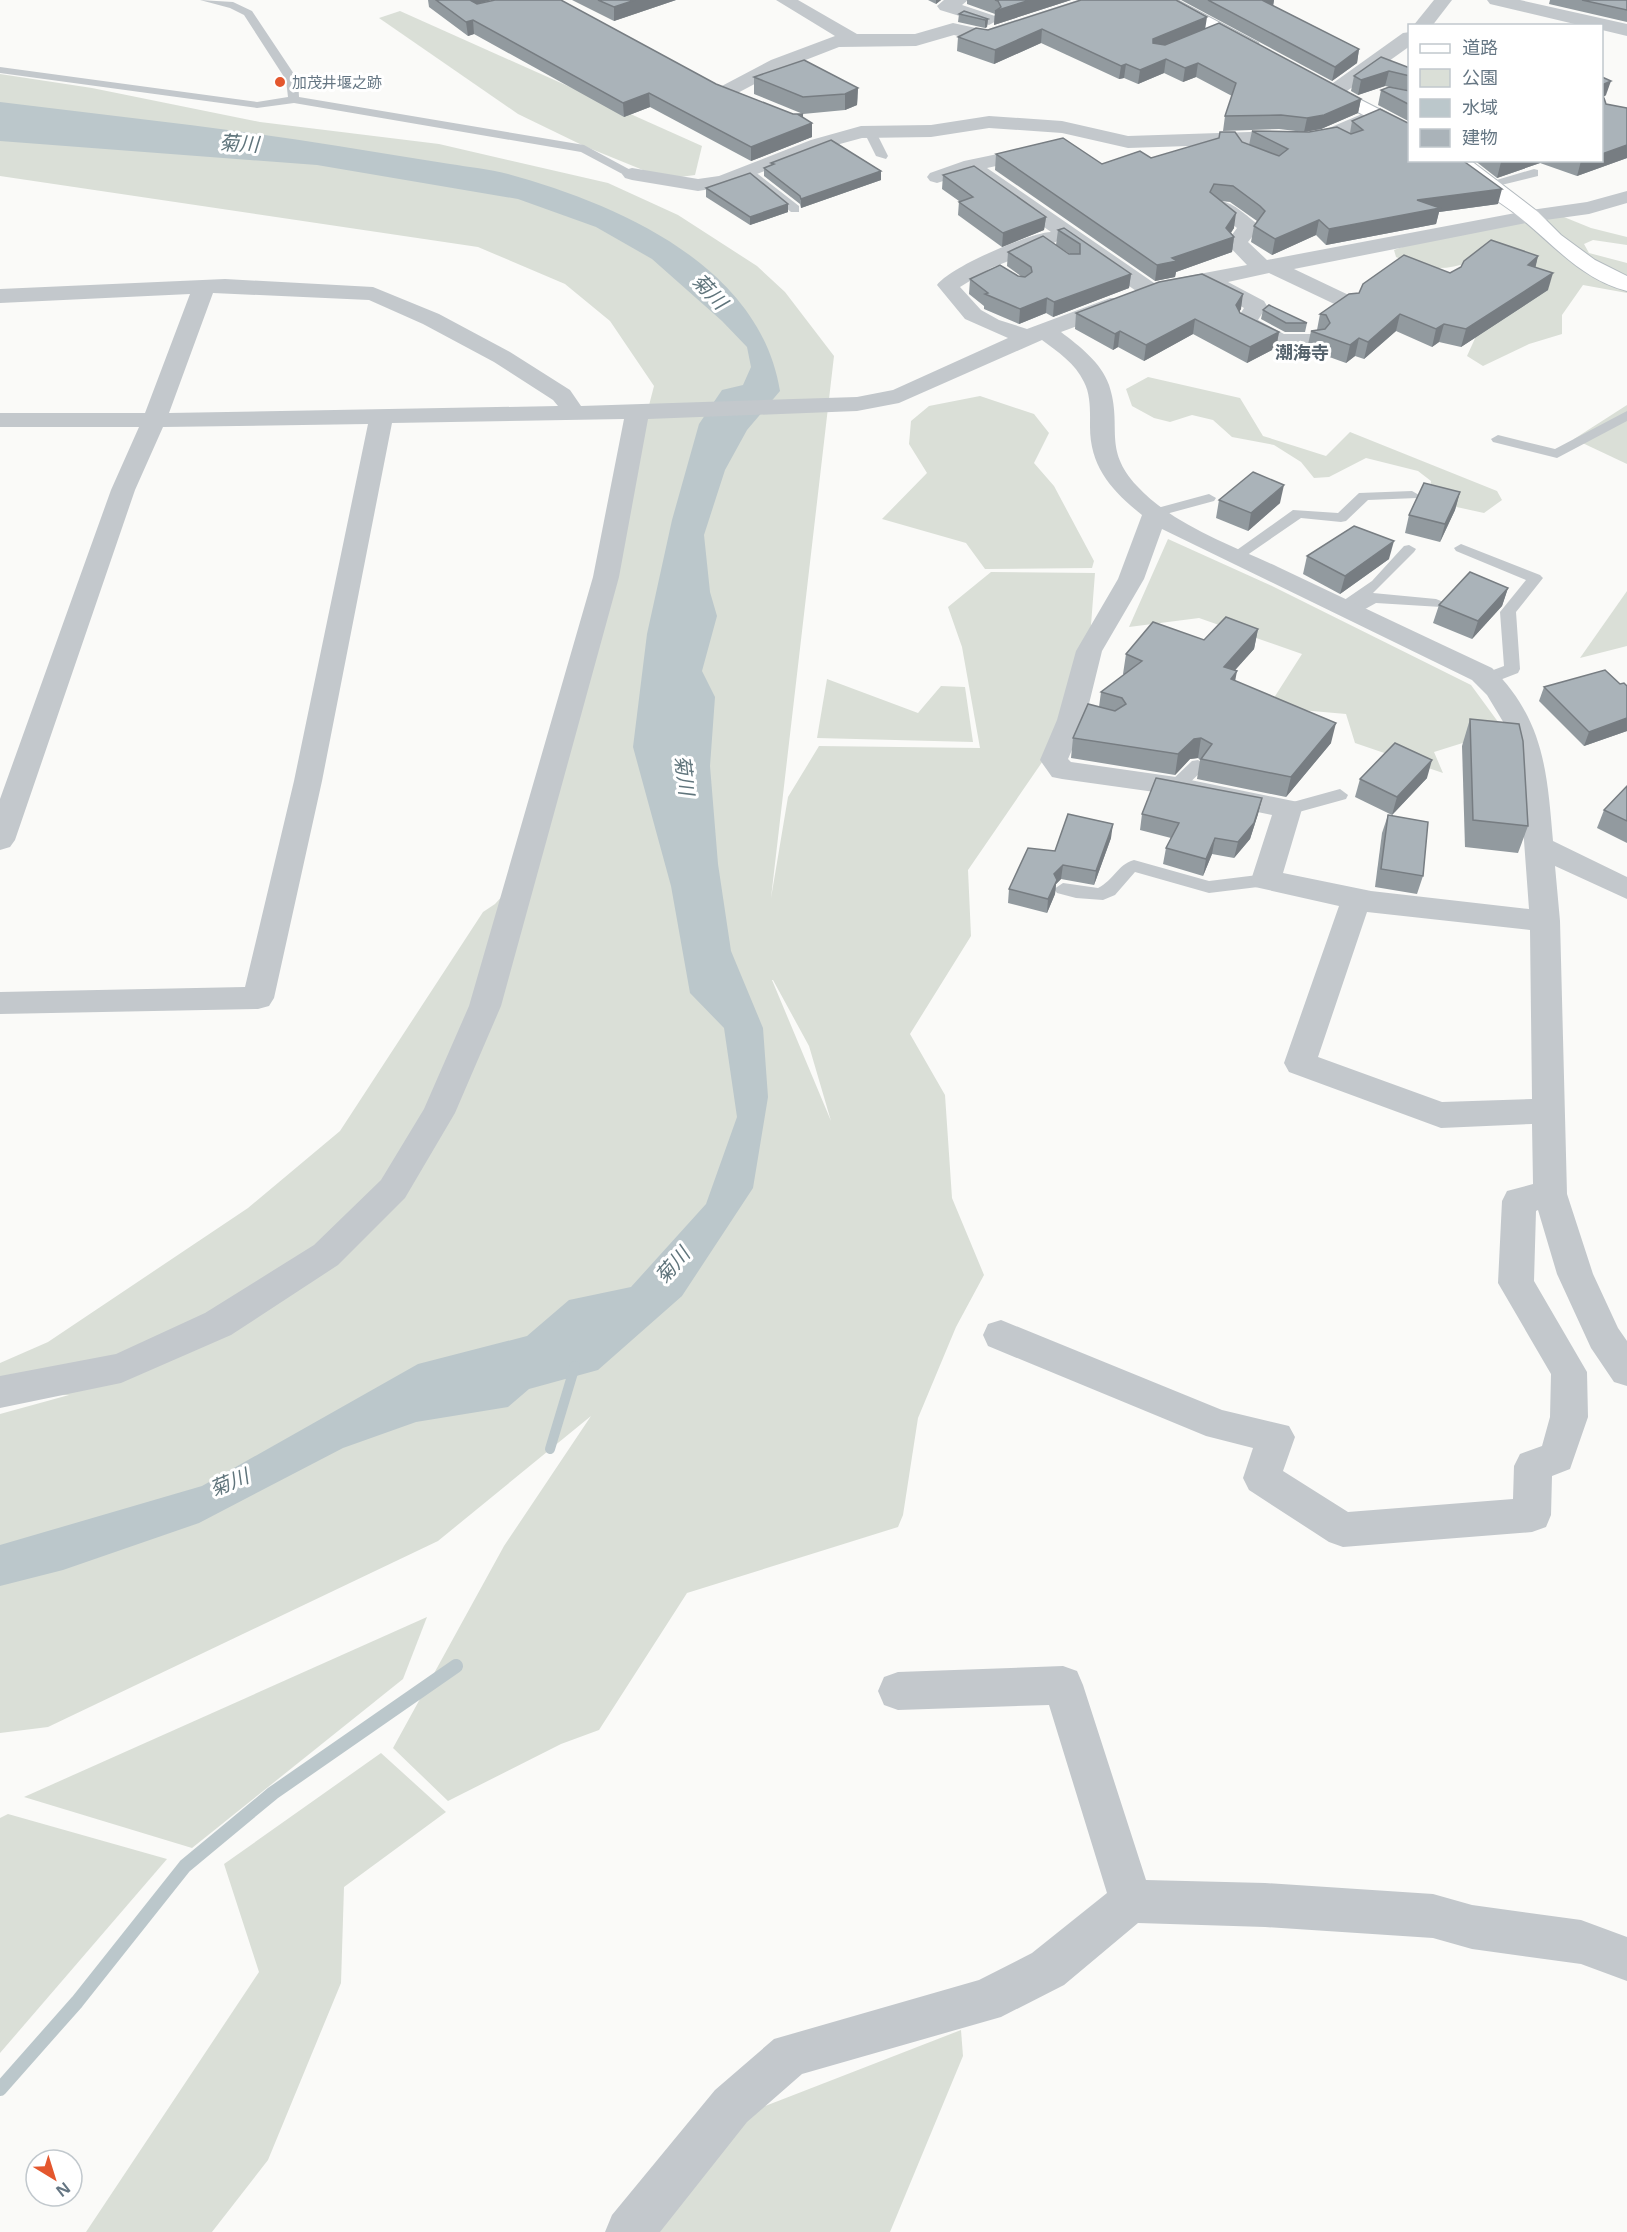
<svg xmlns="http://www.w3.org/2000/svg" width="1627" height="2232" viewBox="0 0 1627 2232" font-family="'Noto Sans','Noto Sans JP',sans-serif">
<rect width="100%" height="100%" fill="#fafaf8"/>
<g fill="#dadfd7" fill-rule="evenodd">
<path d="M400,11L702,146L695,175L665,179L584,146L518,114L379,18Z"/>
<path d="M0,74L92,88L260,122L439,144L608,183L678,215L757,266L785,292L834,356L771,898L788,797L819,746L980,748L962,647L948,607L991,572L1095,573L1089,651L1071,720L968,870L971,936L910,1034L945,1095L952,1198L984,1275L956,1327L918,1418L903,1515L898,1527L687,1593L599,1730L561,1744L448,1801L393,1748L504,1546L591,1416L438,1541L48,1727L0,1733V1414L69,1395L0,1396V1363L48,1342L248,1208L340,1131L483,912L495,904L514,883L600,595L654,386L610,321L565,284L478,247L0,176ZM773,980L809,1046L831,1121L772,980Z"/>
<path d="M1559,215L1591,228L1627,237V245L1593,240L1584,244L1589,253L1627,263V293L1583,285L1562,315V334L1529,344L1483,366L1467,356L1477,334L1469,262C1444,272 1421,269 1396,257L1394,250L1419,241Z"/>
<path d="M1148,377L1240,398L1263,436L1326,456L1350,432L1497,491L1502,500L1484,513L1452,506L1429,497L1431,481L1418,471L1366,458L1329,477L1314,478L1301,462L1274,445L1232,437L1213,420L1192,415L1170,422L1154,418L1132,406L1126,389Z"/>
<path d="M980,396L1034,414L1049,433L1034,463L1054,486L1094,561L1092,568L985,569L966,543L882,519L927,473L909,444L911,421L929,406Z"/>
<path d="M1627,405V464L1574,439Z"/>
<path d="M1168,539L1272,586L1471,685L1504,730L1434,752L1443,773L1355,743L1346,714L1268,707L1302,654L1199,618L1129,627Z"/>
<path d="M1627,591V646L1580,658Z"/>
<path d="M827,679L918,713L941,686L965,687L973,742L817,738Z"/>
<path d="M427,1617L403,1679L192,1848L24,1797Z"/>
<path d="M381,1753L446,1812L344,1887L341,1983L268,2160L212,2232H86L259,1972L224,1864Z"/>
<path d="M8,1814L167,1859L0,2053V1818Z"/>
<path d="M961,2030L963,2056L890,2232H657L742,2115Z"/>
</g>
<path fill="#bbc7cb" d="M0,102C113,116 226,128 338,146C375,152 412,158 450,164C469,167 489,169 508,174C617,204 760,265 780,391L747,430L725,470L704,535L710,592L717,616L702,671L715,697L710,766L718,864L731,951L763,1028L768,1097L753,1188L682,1296L598,1370L529,1389L508,1407L416,1422L343,1448L199,1523L63,1570L0,1586V1545L202,1486L418,1364L527,1336L569,1300L631,1287L706,1204L737,1117L724,1028L690,993L671,886L633,747L647,634L672,520L699,424L722,390L743,385L751,367L747,347L722,321L652,259L596,227L518,199L317,165L0,141Z"/>
<g fill="none" stroke-linecap="round" stroke-linejoin="round">
<path stroke="#bbc7cb" stroke-width="10" d="M550,1449L575,1366"/>
<path stroke="#bbc7cb" stroke-width="14" d="M0,2089L77,2002L185,1866L273,1793L456,1666"/>
<defs>
<g id="secondary">
<path d="M1154,0H1177L1258,43L1260,47L1258,51H1244Z"/>
<path d="M1320,79L1410,125V139L1313,89L1310,85L1313,81Z"/>
<path d="M1446,160H1470L1538,212L1561,235L1595,260L1627,276V291C1579,279 1550,240 1513,212C1496,199 1457,176 1446,160Z"/>
</g>
</defs>
<use href="#secondary" stroke="#b3babf" stroke-width="2"/>
<g fill="#c3c8cc" fill-rule="evenodd">
<path d="M200,0L233,2L252,11L298,80L299,97L584,145L638,174L628,177L581,152L294,103L257,108L0,73V67L257,102L288,97L286,80L244,15L230,8Z"/>
<path d="M870,129L876,132L888,156L886,159L876,156L864,132Z"/>
<path d="M750,168L799,206V212H791L746,175V169Z"/>
<path d="M1534,169L1538,170V176L1489,188L1483,184Z"/>
<path d="M1627,411V421L1557,458L1493,442L1491,439L1498,435L1555,449Z"/>
<path d="M1412,491L1419,495L1417,498L1368,500L1346,521L1341,522L1301,518L1240,560L1235,562L1227,557L1293,510L1338,513L1359,493Z"/>
<path d="M1209,494L1216,498L1214,501L1155,517L1148,513L1150,510Z"/>
<path d="M1461,544L1540,575L1543,578L1516,612L1520,669L1518,673L1492,683H1480L1478,679L1480,675L1504,666L1500,612L1526,580L1456,551L1454,548Z"/>
<path d="M1409,545L1416,549L1414,552L1373,593L1436,599L1441,601L1444,604L1441,607L1376,603L1358,613L1351,609L1342,613L1337,611L1334,608L1337,605L1372,581L1404,546Z"/>
<path d="M1198,760L1206,765L1204,769L1182,790H1170L1168,786L1170,782L1192,761Z"/>
<path d="M1340,789L1348,795L1346,799L1288,815L1279,809L1282,805Z"/>
<path d="M1134,860L1209,881L1266,874L1275,880L1266,886L1209,893L1135,872L1115,895L1103,900L1076,898L1057,893L1054,889L1063,883L1098,888C1114,880 1117,865 1134,860Z"/>
</g>
<g fill="#c3c8cc" fill-rule="evenodd">
<path d="M776,0H798L857,34H915L953,23L985,30L1078,0H1105L1102,4L986,42L954,35L916,46L839,47L785,68L732,96H718L715,92L718,88L771,60L835,36Z"/>
<path d="M944,0H968L962,5L995,16L998,20L989,25L940,10L937,6Z"/>
<path d="M1434,0H1452L1432,26H1413Z"/>
<path d="M1487,0H1520L1627,24V36L1602,30V26H1583L1490,4Z"/>
<path d="M1410,32V46L1340,96H1326L1323,92L1326,88L1403,33Z"/>
<path d="M1376,108L1383,110L1386,114L1383,118L1336,139L1304,146L1279,143L1128,148L1062,133L989,128L931,137L862,138L825,148L723,187L698,191L632,180L625,178L622,174L625,170L632,168L698,179L719,176L811,140L861,126L931,125L989,116L1062,121L1128,136L1279,131L1304,134L1322,131Z"/>
<path d="M1040,145L1047,147L1050,151L1047,155L987,168L1157,285L1167,280L1247,265L1226,243L1237,228L1209,206L1212,202C1228,197 1243,213 1256,223L1260,227L1248,242L1267,260L1531,210L1587,202L1627,191V203L1589,214L1531,222L1294,269L1355,298L1358,303L1355,308L1347,310L1269,273L1228,282L1264,301L1267,306L1258,320L1284,334H1321L1324,339L1321,344C1283,353 1270,345 1238,327L1235,322L1244,308L1205,286L1167,294L1160,292L1150,297L1142,295L1060,238L1056,242L991,268L960,287L981,310L999,320L1027,329L1110,298H1126L1129,303L1126,308L1061,332C1079,346 1101,362 1109,385C1123,427 1102,448 1137,486C1173,525 1231,545 1278,567C1349,601 1420,634 1492,668C1544,720 1547,771 1553,841L1627,877V899L1555,866L1560,921L1567,1194L1593,1274L1618,1328L1627,1341V1386L1614,1382L1591,1348L1557,1274L1538,1210L1536,1211L1534,1281L1587,1372L1588,1417L1570,1469L1552,1476L1551,1515L1546,1527L1532,1532L1343,1547L1329,1542L1249,1490L1243,1478L1253,1448L1206,1436L988,1346L983,1335L988,1324L1001,1320L1222,1410L1289,1426L1295,1437L1283,1471L1348,1512L1513,1499L1514,1466L1520,1454L1542,1446L1550,1417L1551,1374L1498,1283L1502,1201L1507,1191L1533,1184L1532,1124L1441,1128L1289,1072L1284,1063L1339,906L1255,887L1251,880L1272,815L1176,795L1062,779L1052,777L1040,760L1057,720L1076,651L1118,579L1142,515C1112,491 1090,467 1090,427C1090,413 1091,395 1084,382C1075,363 1058,352 1042,340L899,403L857,411L648,419L619,577L501,1006L455,1113L405,1198L338,1265L231,1335L121,1383L0,1408V1376L116,1354L205,1313L314,1245L381,1180L424,1109L469,1006L593,577L624,419L392,423L322,781L274,998L269,1006L258,1009L0,1014V992L245,987L294,781L368,424L163,427L135,490L15,840L10,847L0,850V799L111,490L139,427H0V413H145L190,294L0,303V289L225,279L373,287L439,314L510,352L570,390L581,406L857,397L893,390L1008,338L965,319L937,285C950,267 1029,233 1051,232L968,173L937,183L930,181L927,177L930,173L964,161ZM213,293L369,300L423,324L494,362L553,400L558,406L169,413ZM1162,529L1472,680L1487,695L1508,730L1520,786L1529,909L1371,891L1283,873L1302,809L1298,802L1176,777L1071,762L1068,759L1085,720L1102,651L1144,579ZM1367,912L1530,930L1532,1099L1442,1102L1318,1057Z"/>
<path d="M1063,1666L1077,1671L1083,1685L1146,1880L1265,1883L1433,1894L1472,1905L1581,1920L1627,1937V1981L1581,1964L1472,1949L1433,1938L1265,1927L1138,1923L1064,1985L1001,2017L802,2074L747,2122L660,2232H605L612,2215L715,2090L774,2039L979,1980L1032,1953L1107,1893L1049,1705L898,1710L884,1705L878,1691L884,1677L898,1672Z"/>
</g>
<use href="#secondary" fill="#fff" fill-rule="evenodd"/>
</g>
<g fill="#929a9f">
<path d="M428,0H492L477,4L716,84L803,118L812,123V137L751,161L650,107L624,117L474,34L468,36L429,7Z"/>
<path d="M572,0H676L614,21Z"/>
<path d="M928,0H941L936,4Z"/>
<path d="M967,0H1071L994,25L995,14L967,4Z"/>
<path d="M1081,0L1205,29L1361,99L1358,113L1321,129L1304,132L1279,129L1223,131L1225,116L1232,96L1196,77L1183,82L1164,73L1138,84L1124,78L1119,79L1041,43L994,64L957,51L958,37L988,30Z"/>
<path d="M1181,0H1274L1273,6L1359,49L1357,63L1332,81Z"/>
<path d="M1550,0H1627V22L1549,4Z"/>
<path d="M959,14L988,19L987,27L985,28L958,22Z"/>
<path d="M1410,68V122L1378,105L1381,90H1405L1385,86L1358,95L1351,91L1354,76Z"/>
<path d="M754,77L858,88L857,105L845,110L803,114L754,94Z"/>
<path d="M1602,77L1606,95L1602,98L1606,104L1627,108V158L1577,176L1540,163L1497,178L1474,160H1602Z"/>
<path d="M1352,121L1498,204L1439,212L1436,224L1326,245L1316,235L1272,255L1251,242L1254,226L1257,221L1230,202L1221,201L1234,228L1231,233L1234,237L1232,252L1176,272L1175,277L1155,281L995,170L996,154L1102,164L1151,158L1242,142L1249,145L1252,131L1350,133Z"/>
<path d="M771,163L881,171V180L801,208L800,204L764,176V168L771,165Z"/>
<path d="M943,175L1046,217L1044,230L1002,247L958,215L959,201L942,189Z"/>
<path d="M706,188L788,212L750,225L706,197Z"/>
<path d="M1058,230L1131,274L1129,288L1053,317L1046,313L1019,324L984,309V306L969,294L970,279L1022,277L1007,266L1008,252L1070,254L1056,245Z"/>
<path d="M1538,256L1535,267L1548,290L1461,347L1439,342L1432,347L1396,331L1364,359L1355,356L1346,363L1307,349L1311,331L1317,330L1320,314L1359,293L1450,273Z"/>
<path d="M1241,309L1239,312L1240,313L1279,332L1276,348L1247,363L1193,334L1144,361L1118,347L1113,350L1075,329L1076,313Z"/>
<path d="M1263,310L1307,323L1305,332H1285L1261,319Z"/>
<path d="M1460,492L1455,510L1440,542L1405,533L1409,515Z"/>
<path d="M1219,500L1280,503L1248,531L1216,518Z"/>
<path d="M1307,556L1389,559L1340,594L1303,574Z"/>
<path d="M1508,588L1502,606L1472,639L1433,623L1439,605Z"/>
<path d="M1258,629L1254,649L1235,670V681L1331,743L1286,797L1197,779L1200,760L1198,758L1190,759L1175,775L1071,758L1073,738L1099,707L1101,692L1125,675L1123,674L1126,654L1204,640Z"/>
<path d="M1620,684L1627,686V731L1584,746L1539,701L1544,687Z"/>
<path d="M1470,719L1528,826L1518,853L1465,847L1462,746Z"/>
<path d="M1427,778L1392,815L1355,797L1360,779Z"/>
<path d="M1627,786V843L1597,828L1604,810Z"/>
<path d="M1262,798L1258,814L1250,839L1234,858L1212,854L1203,876L1163,864L1166,848L1171,838L1140,830L1142,814Z"/>
<path d="M1388,815L1423,876L1417,894L1375,887L1382,833Z"/>
<path d="M1111,838L1094,885L1061,879L1056,884L1055,894L1047,913L1008,903L1009,889L1055,851Z"/>
</g>
<g fill="#777d82">
<path d="M467,0H492L473,5Z"/>
<path d="M635,0H676L614,21V7Z"/>
<path d="M936,0H941L936,4Z"/>
<path d="M1030,0H1071L994,25L995,11Z"/>
<path d="M1257,0H1274L1273,6Z"/>
<path d="M1207,17L1205,30L1151,53L1153,39Z"/>
<path d="M988,19L987,27L985,28V20Z"/>
<path d="M473,20L474,34L468,36L466,22Z"/>
<path d="M1042,29L1041,43L994,64L995,50Z"/>
<path d="M1359,49L1357,63L1332,81L1335,67Z"/>
<path d="M1166,59L1164,73L1138,84L1140,70Z"/>
<path d="M1198,63L1196,77L1183,82L1185,68Z"/>
<path d="M1126,64L1124,78L1119,79L1121,66Z"/>
<path d="M1389,71L1385,86L1358,95L1361,80Z"/>
<path d="M1611,81L1606,95L1602,98V85Z"/>
<path d="M858,88L857,105L845,110V94Z"/>
<path d="M649,93L650,107L624,117L623,103Z"/>
<path d="M1361,99L1358,113L1321,129L1304,132L1307,118Z"/>
<path d="M803,114V127L812,123V137L751,161V147Z"/>
<path d="M1627,145V158L1577,176L1581,161L1602,160V154Z"/>
<path d="M1506,160H1541L1540,163L1497,178L1501,162Z"/>
<path d="M881,171V180L801,208V199Z"/>
<path d="M1502,189L1498,204L1439,212L1436,224L1326,245L1329,229L1417,200Z"/>
<path d="M788,204V212L750,225V217Z"/>
<path d="M1236,213L1234,228L1226,239L1234,237L1232,252L1176,272L1175,277L1155,281L1157,265L1172,258L1226,228Z"/>
<path d="M1046,217L1044,230L1002,247L1003,233Z"/>
<path d="M1319,220L1316,235L1272,255L1275,239Z"/>
<path d="M1538,256L1534,274L1528,265Z"/>
<path d="M1553,273L1548,290L1461,347L1466,329Z"/>
<path d="M1131,274L1129,288L1053,317L1054,302Z"/>
<path d="M1243,294L1241,309L1233,321L1236,305Z"/>
<path d="M1047,298L1046,313L1019,324L1020,309Z"/>
<path d="M1400,314L1396,331L1364,359L1368,342Z"/>
<path d="M1195,319L1193,334L1144,361L1146,345Z"/>
<path d="M1444,324L1439,342L1432,347L1436,329Z"/>
<path d="M1120,331L1118,347L1113,350L1115,334Z"/>
<path d="M1279,332L1276,348L1247,363L1250,347Z"/>
<path d="M1359,338L1355,356L1346,363L1350,345Z"/>
<path d="M1284,485L1280,503L1248,531L1251,513Z"/>
<path d="M1460,492L1455,510L1440,542L1445,524Z"/>
<path d="M1394,541L1389,559L1340,594L1345,576Z"/>
<path d="M1508,588L1502,606L1472,639L1478,621Z"/>
<path d="M1258,629L1254,649L1220,687L1224,667Z"/>
<path d="M1237,671L1233,692L1231,679Z"/>
<path d="M1627,718V731L1584,746L1589,732Z"/>
<path d="M1336,723L1331,743L1286,797L1291,777Z"/>
<path d="M1201,738L1198,758L1190,759L1175,775L1178,754L1194,739Z"/>
<path d="M1432,760L1427,778L1392,815L1397,797Z"/>
<path d="M1262,798L1258,814L1250,839L1234,858L1238,842Z"/>
<path d="M1113,824L1111,838L1094,885L1096,871Z"/>
<path d="M1215,838L1212,854L1203,876L1206,859Z"/>
<path d="M1063,865L1061,879L1056,884L1055,894L1047,913L1048,899L1054,874Z"/>
</g>
<g fill="#aab3b9" stroke="#777d82" stroke-width="1.5">
<path d="M436,0H470L477,4L495,0H561L716,84L793,114H803L799,115L812,123L751,147L649,93L623,103L473,20L466,22Z"/>
<path d="M598,0H635L614,7Z"/>
<path d="M995,0H1030L995,11L1001,7L998,1Z"/>
<path d="M1081,0H1176L1207,17L1153,39V43L1165,45L1219,23L1361,99L1324,115L1307,118L1281,115L1225,116L1236,83L1198,63L1185,68L1166,59L1140,70L1126,64L1121,66L1042,29L995,50L958,37L976,28L988,30Z"/>
<path d="M1208,0H1262L1359,49L1335,67Z"/>
<path d="M1582,0H1627V10Z"/>
<path d="M964,11L988,19L985,20L959,14Z"/>
<path d="M1381,57L1410,68V76L1389,71L1361,80L1354,76Z"/>
<path d="M804,60L858,88L845,94L803,97L754,77Z"/>
<path d="M1602,77L1611,81L1602,85Z"/>
<path d="M1389,87L1410,91V105L1381,90Z"/>
<path d="M1602,97L1604,98L1606,104L1627,108V145L1602,154Z"/>
<path d="M1380,109L1410,124V160H1462L1502,189L1417,200L1440,208L1329,229L1319,220L1275,239L1254,226L1265,211L1260,206L1233,186L1214,184L1210,192L1236,213L1226,228L1234,237L1172,258L1177,261L1157,265L996,154L1063,138L1102,164L1140,151L1151,158L1219,138L1220,132H1235L1242,142L1279,156L1288,149L1252,131L1309,132L1337,127L1351,134L1363,130L1352,121Z"/>
<path d="M831,140L881,171L801,199L800,196L764,168L774,164L771,163Z"/>
<path d="M974,166L1046,217L1003,233L959,202L973,197L943,175Z"/>
<path d="M750,173L788,204L750,217L706,188Z"/>
<path d="M1064,228L1131,274L1054,302L1047,298L1020,309L985,294L988,293L970,279L1000,265L1018,276L1025,277L1032,272L1031,267L1008,252L1043,236L1069,254H1080V244L1058,230Z"/>
<path d="M1491,240L1538,256L1528,265L1553,273L1466,329L1444,324L1436,329L1400,314L1368,342L1359,338L1350,345L1311,331L1325,329L1330,323L1326,315L1320,314L1349,294L1359,293L1363,284L1404,255L1450,273L1461,267L1464,261Z"/>
<path d="M1202,274L1243,294L1236,305L1240,313L1279,332L1250,347L1195,319L1146,345L1120,331L1115,334L1076,313L1159,282Z"/>
<path d="M1269,305L1307,323H1286L1263,310Z"/>
<path d="M1253,472L1284,485L1251,513L1219,500Z"/>
<path d="M1424,483L1460,492L1445,524L1409,515Z"/>
<path d="M1354,526L1394,541L1345,576L1307,556Z"/>
<path d="M1470,572L1508,588L1478,621L1439,605Z"/>
<path d="M1226,617L1258,629L1224,667L1237,671L1231,679L1336,723L1291,777L1201,759L1212,744L1201,738L1194,739L1178,754L1073,738L1088,704L1115,711L1126,704L1122,698L1101,692L1142,661L1126,654L1153,622L1204,640Z"/>
<path d="M1605,670L1620,684L1624,683L1627,686V718L1589,732L1544,687Z"/>
<path d="M1470,719L1519,724L1523,741L1528,826L1473,820Z"/>
<path d="M1395,743L1432,760L1397,797L1360,779Z"/>
<path d="M1156,778L1262,798L1254,823L1238,842L1215,838L1206,859L1166,848L1179,823L1142,814Z"/>
<path d="M1627,786V821L1604,810Z"/>
<path d="M1068,814L1113,824L1096,871L1063,865L1054,874L1057,880L1048,899L1009,889L1028,848L1055,851Z"/>
<path d="M1388,815L1428,822L1423,876L1381,869Z"/>
</g>
<circle fill="#e4572e" stroke="#fff" stroke-width="2" cx="280" cy="82" r="6"/>
<g text-anchor="middle" dominant-baseline="central" stroke-width="6" stroke-linejoin="round" paint-order="stroke">
<g font-size="15" fill="#657683" stroke="#fff" text-anchor="start">
<text x="292" y="82">加茂井堰之跡</text>
</g>
<g font-size="18" font-weight="bold" fill="#57646e" stroke="#fff">
<text x="1302" y="352">潮海寺</text>
</g>
<g font-size="20" font-style="italic" fill="#60757c" stroke="#fff">
<text transform="translate(239 143) rotate(3)">菊川</text>
<text transform="translate(710 291) rotate(46)">菊川</text>
<text transform="translate(685 775) rotate(83)">菊川</text>
<text transform="translate(672 1265) rotate(-49)">菊川</text>
<text transform="translate(229 1482) rotate(-22)">菊川</text>
</g>
</g>
<rect x="1408" y="24" width="195" height="138" fill="#ffffff" stroke="#c1c8cd" stroke-width="1.5"/>
<rect x="1420" y="44" width="30" height="9" fill="#ffffff" stroke="#c1c8cd" stroke-width="1.5"/>
<text x="1462" y="54" font-size="18" fill="#657683">道路</text>
<rect x="1420" y="69" width="30" height="18" fill="#dadfd7" stroke="#c1c8cd" stroke-width="1.5"/>
<text x="1462" y="84" font-size="18" fill="#657683">公園</text>
<rect x="1420" y="99" width="30" height="18" fill="#bbc7cb" stroke="#c1c8cd" stroke-width="1.5"/>
<text x="1462" y="114" font-size="18" fill="#657683">水域</text>
<rect x="1420" y="129" width="30" height="18" fill="#aab3b9" stroke="#c1c8cd" stroke-width="1.5"/>
<text x="1462" y="144" font-size="18" fill="#657683">建物</text>
<g transform="translate(54 2178) rotate(142)"><circle r="28" fill="#ffffff" stroke="#c1c8cd" stroke-width="1.5"/>
<path d="M0-4.5L10 22L0 15L-10 22Z" fill="#e4572e"/>
<text y="-9" font-size="16" font-weight="bold" text-anchor="middle" fill="#657683">N</text>
</g>
</svg>
